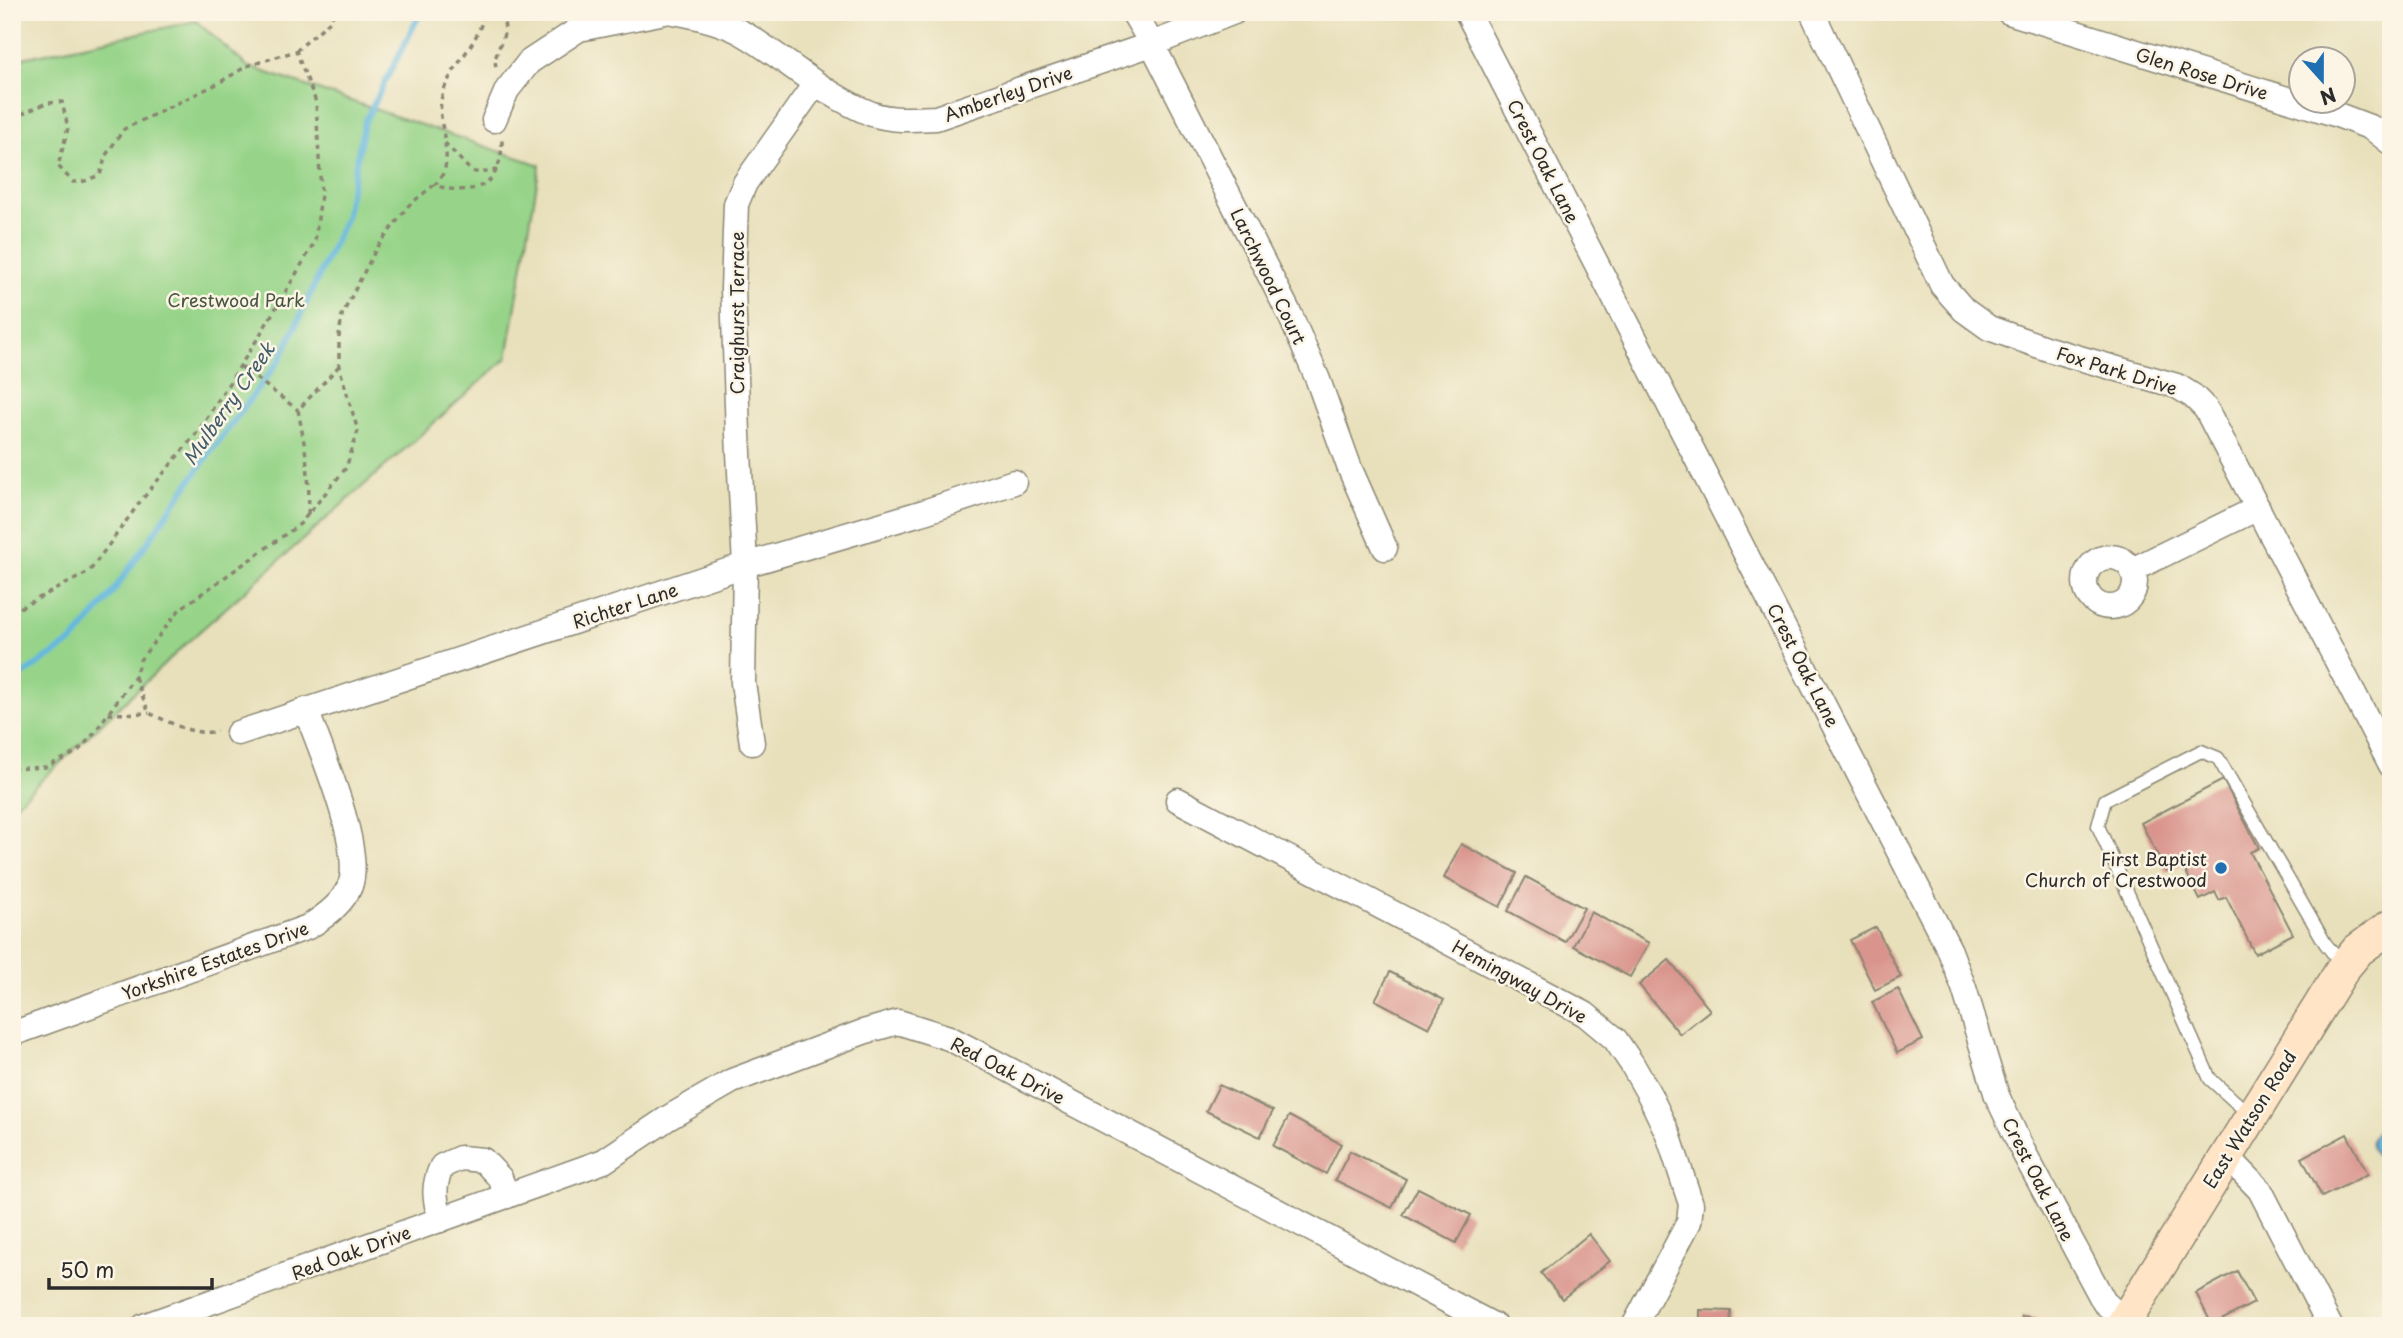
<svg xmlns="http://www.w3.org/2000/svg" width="2403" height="1338" viewBox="0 0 2403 1338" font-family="'Playpen Sans',sans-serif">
<rect width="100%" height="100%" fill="#fcf5e5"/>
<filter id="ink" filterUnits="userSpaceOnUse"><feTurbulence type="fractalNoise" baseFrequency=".0143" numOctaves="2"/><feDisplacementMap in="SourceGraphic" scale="14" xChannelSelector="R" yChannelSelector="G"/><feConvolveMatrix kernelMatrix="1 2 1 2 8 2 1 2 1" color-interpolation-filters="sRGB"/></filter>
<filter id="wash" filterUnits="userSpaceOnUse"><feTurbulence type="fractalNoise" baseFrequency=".00686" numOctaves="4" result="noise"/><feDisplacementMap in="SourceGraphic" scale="28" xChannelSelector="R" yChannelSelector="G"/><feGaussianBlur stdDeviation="1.57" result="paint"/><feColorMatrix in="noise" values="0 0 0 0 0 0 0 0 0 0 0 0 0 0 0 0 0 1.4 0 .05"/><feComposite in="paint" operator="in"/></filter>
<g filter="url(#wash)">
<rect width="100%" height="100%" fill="#e8e0bb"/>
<path fill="#97d489" stroke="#61805a" stroke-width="2" d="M196,21L247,66L540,165L507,358L191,639L12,808V47L18,59Z"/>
<path fill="#63b7df" stroke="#477185" stroke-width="2" d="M2387,1126H2391V1161L2377,1157C2367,1144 2371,1131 2387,1126Z"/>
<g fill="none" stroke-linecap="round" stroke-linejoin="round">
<path stroke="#63b7df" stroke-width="6" d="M12,682L74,640L108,599L209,454L281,358L345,219L364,123L421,12"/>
</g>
<g id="blocks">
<g fill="#d9948d">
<path d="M2223,780L2259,848L2250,852L2293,934L2255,954L2226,897L2219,900L2215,892L2200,900L2182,864L2166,872L2141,823Z"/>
<path d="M1461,844L1517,873L1500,907L1444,878Z"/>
<path d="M1526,877L1584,908L1565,942L1508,911Z"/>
<path d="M1591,912L1649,943L1630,977L1573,946Z"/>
<path d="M1876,927L1901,977L1875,990L1850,940Z"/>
<path d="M1669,960L1710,1010L1680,1034L1639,985Z"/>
<path d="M1390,972L1444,1000L1429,1028L1375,1000Z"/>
<path d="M1898,989L1923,1040L1897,1053L1872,1002Z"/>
<path d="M1219,1085L1273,1111L1260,1137L1206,1111Z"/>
<path d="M1289,1116L1341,1144L1326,1174L1273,1146Z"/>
<path d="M2347,1134L2368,1174L2322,1197L2302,1158Z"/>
<path d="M1350,1151L1406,1179L1392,1208L1335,1180Z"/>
<path d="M1418,1188L1471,1215L1456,1243L1403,1215Z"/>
<path d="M1589,1234L1610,1261L1562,1299L1541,1273Z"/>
<path d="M2237,1271L2254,1303L2212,1325L2196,1293Z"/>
<path d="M1700,1310L1731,1311L1730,1326H1700Z"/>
<path d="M2022,1316L2050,1320L2049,1326H2020Z"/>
</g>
</g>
</g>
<g filter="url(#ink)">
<use href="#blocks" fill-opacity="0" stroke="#8a8673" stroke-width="2"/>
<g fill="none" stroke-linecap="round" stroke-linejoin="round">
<defs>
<path id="lane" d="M2250,1115L2210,1079L2098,826L2105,800L2201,751L2218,758L2325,943L2343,966"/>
<g id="street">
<path d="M673,12C696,16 723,22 744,34C788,60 823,95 872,114C892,121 915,119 936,118L1152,44L1234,12"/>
<path d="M1133,12L1152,44L1291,317L1318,380L1350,469L1385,548"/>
<path d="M1467,12L1950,951L1964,988L1997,1096L2023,1151L2104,1302L2125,1321"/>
<path d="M1812,12L1942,285L1964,310L1989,328L2048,349L2177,386L2193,396L2206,409L2391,765"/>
<path d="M2009,12L2335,114L2372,128L2391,143"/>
<path d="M494,120L507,90L529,62L579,29L665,12"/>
<circle cx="2110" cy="582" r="25"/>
<path d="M2132,570L2258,508"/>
<path d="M238,733L745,565L924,512L1014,482"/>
<path d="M752,743L743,683L745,565L738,434L733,289L736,204L745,183L815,84"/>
<path d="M1178,800L1585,1014L1615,1039L1632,1064L1650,1096L1668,1134L1691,1204L1689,1222L1634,1326"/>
<path d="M12,1034L308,927C323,918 343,903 350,886C364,849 320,748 306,710"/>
<path d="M2226,1155L2260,1190L2330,1326"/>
<path d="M440,1220C435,1198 432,1187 442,1166L460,1158L483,1160L500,1178L507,1196"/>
<path d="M144,1326L604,1161L668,1118L732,1081L863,1032L898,1022L949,1038L1495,1326"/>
</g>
<path id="secondary" d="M2122,1326L2344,967L2358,950L2391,926"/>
</defs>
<use href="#lane" stroke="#8a8673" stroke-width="15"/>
<use href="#street" stroke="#8a8673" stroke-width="27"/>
<use href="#secondary" stroke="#8a8673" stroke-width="36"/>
<g stroke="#8a8673" stroke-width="3.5" stroke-dasharray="5 5" stroke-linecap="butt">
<path d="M296,51L330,21L335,12"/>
<path d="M496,67C491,48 518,30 496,12"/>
<path d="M12,118L47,103L62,102L68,128L58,166L73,182L85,181L100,175L106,155L124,129L217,84L247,66L296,51L316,102L321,194L315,242L258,338L199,430L140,502L89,572L12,612"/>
<path d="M445,143L471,171L480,173L497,170"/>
<path d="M434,185C459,165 437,128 441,101C446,69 484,40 483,12"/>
<path d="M240,366L298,410"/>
<path d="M308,514C311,478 305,446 298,410L339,366"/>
<path d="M135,677L149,713C170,722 194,737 217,731"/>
<path d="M108,714L149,713"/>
<path d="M12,769L46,767L77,752L92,736L135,676L140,660L180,609L300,524L346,468L358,431L339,366V336L342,315L376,249L409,205L434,185C476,198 502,185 502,140"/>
</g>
<use href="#lane" stroke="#fff" stroke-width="12"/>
<use href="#street" stroke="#fff" stroke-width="24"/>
<use href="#secondary" stroke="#ffe4c6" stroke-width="33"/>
</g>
</g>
<circle fill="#1f6fb2" stroke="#fcf5e5" stroke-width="2.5" cx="2221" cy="868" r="7"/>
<g text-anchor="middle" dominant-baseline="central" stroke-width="5" stroke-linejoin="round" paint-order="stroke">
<g font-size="18" fill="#2b2b2b" stroke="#fcf5e5">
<text transform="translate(2202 73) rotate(17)">Glen Rose Drive</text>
<text transform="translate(1008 93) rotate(-19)">Amberley Drive</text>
<text transform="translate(1544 161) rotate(63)">Crest Oak Lane</text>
<text transform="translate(1269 276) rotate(64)">Larchwood Court</text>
<text transform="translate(736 313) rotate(-90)">Craighurst Terrace</text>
<text transform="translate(2117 370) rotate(17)">Fox Park Drive</text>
<text transform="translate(625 605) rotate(-18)">Richter Lane</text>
<text transform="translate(1804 665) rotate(63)">Crest Oak Lane</text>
<text transform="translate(215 960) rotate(-20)">Yorkshire Estates Drive</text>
<text transform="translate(1520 981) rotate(29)">Hemingway Drive</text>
<text transform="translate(1008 1070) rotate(27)">Red Oak Drive</text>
<text transform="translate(2249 1119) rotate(-58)">East Watson Road</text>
<text transform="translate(2039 1179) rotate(63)">Crest Oak Lane</text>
<text transform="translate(351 1252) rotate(-20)">Red Oak Drive</text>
</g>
<g font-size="18" fill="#465542" stroke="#fcf5e5">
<text x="236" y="299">Crestwood Park</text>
</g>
<g font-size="18" fill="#2b2b2b" stroke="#fcf5e5" text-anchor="end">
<text x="2207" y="858">First Baptist<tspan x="2207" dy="21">Church of Crestwood</tspan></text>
</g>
<g font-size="19" font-style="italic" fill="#3f5c6a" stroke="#fcf5e5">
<text transform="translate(228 403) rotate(-55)">Mulberry Creek</text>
</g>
</g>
<rect width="2403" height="1338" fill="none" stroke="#fcf5e5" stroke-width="42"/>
<g transform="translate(2322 80) rotate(159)"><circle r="33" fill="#fcf5e5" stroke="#a8a49b" stroke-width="2"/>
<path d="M0-5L12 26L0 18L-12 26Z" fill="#1f6fb2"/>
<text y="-10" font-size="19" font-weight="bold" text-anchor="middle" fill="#2b2b2b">N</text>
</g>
<path d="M49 1278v10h163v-10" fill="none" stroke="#2b2b2b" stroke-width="3.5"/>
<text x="60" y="1278" font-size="21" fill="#2b2b2b" stroke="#fcf5e5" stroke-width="5" paint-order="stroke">50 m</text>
</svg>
